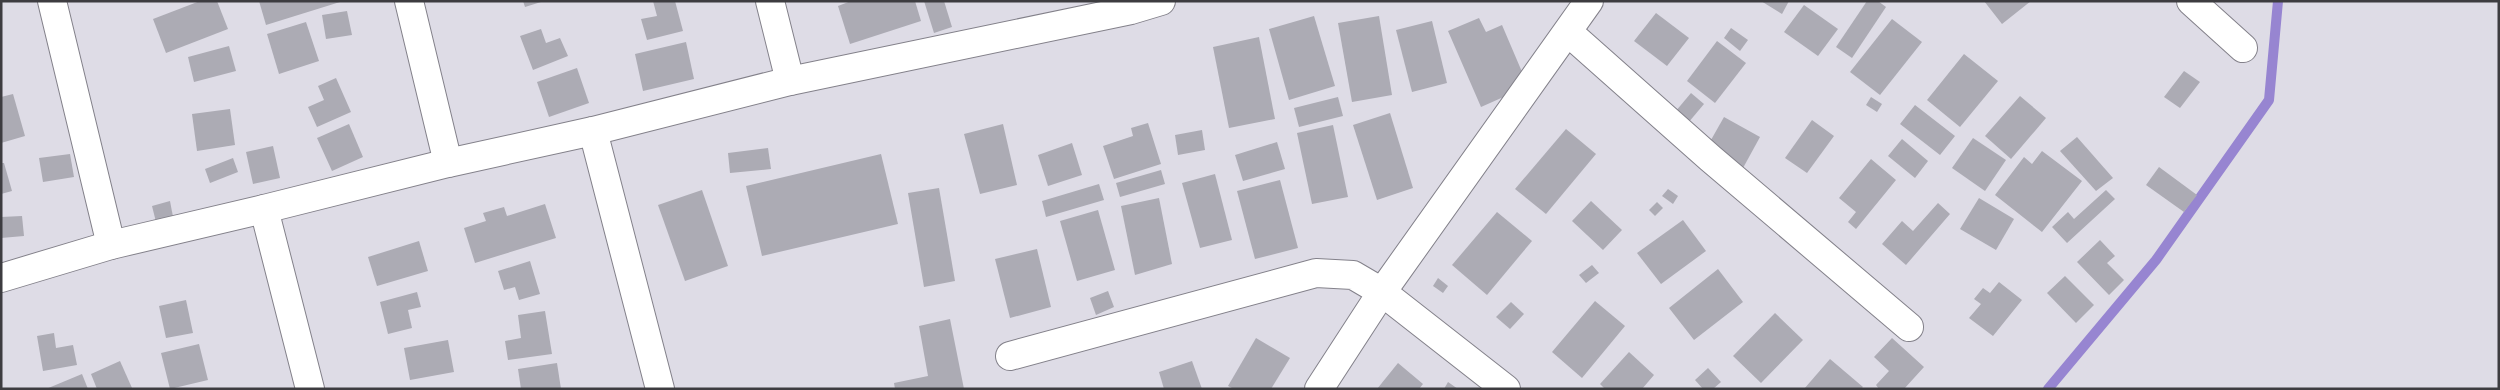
<svg xmlns="http://www.w3.org/2000/svg" width="2500" height="390" viewBox="0 0 2500 390" font-family="'PT Sans',sans-serif">
<rect width="100%" height="100%" fill="#dedce6"/>
<g fill="none" stroke-linecap="round" stroke-linejoin="round">
<path stroke="#9785d1" stroke-width="10" d="M2048,389L2156,260L2269,100L2278,1"/>
</g>
<g fill="#acabb4">
<path d="M200,1H217L228,29L166,53L153,19Z"/>
<path d="M259,1H340V2L266,25Z"/>
<path d="M523,1H541V2L525,7Z"/>
<path d="M653,1H675L683,31L647,40L641,19L657,16Z"/>
<path d="M851,1H915L921,21L850,44L838,6Z"/>
<path d="M924,1H944L952,27L934,33Z"/>
<path d="M1761,1H1789L1782,14Z"/>
<path d="M1867,1H1878L1886,7L1852,58L1836,47Z"/>
<path d="M1984,1H2031L2002,24Z"/>
<path d="M1804,5L1838,29L1818,56L1784,32Z"/>
<path d="M347,11L352,35L326,39L322,15Z"/>
<path d="M1656,13L1689,38L1667,66L1634,41Z"/>
<path d="M1314,16L1335,86L1289,100L1269,29Z"/>
<path d="M1379,16L1392,95L1352,102L1338,23Z"/>
<path d="M1479,18L1486,32L1502,25L1528,86L1481,107L1448,31Z"/>
<path d="M1892,19L1922,42L1880,95L1850,72Z"/>
<path d="M1432,21L1447,83L1412,92L1396,30Z"/>
<path d="M306,22L319,61L279,74L267,34Z"/>
<path d="M1731,28L1748,40L1740,51L1724,38Z"/>
<path d="M541,29L546,43L560,38L568,56L533,70L520,36Z"/>
<path d="M1259,37L1275,119L1229,128L1213,47Z"/>
<path d="M1717,41L1746,63L1715,103L1687,81Z"/>
<path d="M686,42L694,79L643,91L635,54Z"/>
<path d="M229,46L236,71L194,82L188,57Z"/>
<path d="M1964,54L1998,81L1960,127L1927,100Z"/>
<path d="M577,68L589,103L549,117L537,82Z"/>
<path d="M2184,71L2200,82L2180,108L2164,97Z"/>
<path d="M336,78L351,112L317,127L308,107L324,100L318,86Z"/>
<path d="M1691,93L1704,104L1683,129L1670,118Z"/>
<path d="M13,94L25,136L1,143V97Z"/>
<path d="M2020,96L2046,118L2011,159L1985,136Z"/>
<path d="M1338,97L1343,116L1299,127L1294,108Z"/>
<path d="M1871,97L1882,104L1877,112L1866,105Z"/>
<path d="M1915,105L1955,136L1940,155L1900,124Z"/>
<path d="M230,109L235,145L197,151L192,114Z"/>
<path d="M1390,113L1413,188L1377,200L1353,125Z"/>
<path d="M1724,117L1760,137L1743,168L1707,147Z"/>
<path d="M1812,120L1834,136L1807,173L1785,158Z"/>
<path d="M1148,123L1161,164L1114,179L1103,146L1133,136L1131,128Z"/>
<path d="M349,124L363,157L332,171L317,138Z"/>
<path d="M1003,124L1017,185L980,194L964,134Z"/>
<path d="M1333,125L1348,197L1312,204L1297,133Z"/>
<path d="M1566,129L1596,154L1546,214L1515,189Z"/>
<path d="M1202,130L1205,150L1178,155L1175,135Z"/>
<path d="M2077,137L2113,178L2096,191L2060,151Z"/>
<path d="M1973,138L2006,160L1985,191L1952,168Z"/>
<path d="M1902,139L1928,161L1915,178L1888,156Z"/>
<path d="M1277,142L1285,169L1243,181L1235,155Z"/>
<path d="M1072,143L1082,175L1048,186L1038,155Z"/>
<path d="M273,146L280,178L253,184L246,152Z"/>
<path d="M768,148L771,169L730,173L728,153Z"/>
<path d="M2042,151L2082,181L2042,232L1995,195L2024,157L2032,164Z"/>
<path d="M70,154L74,177L43,182L39,158Z"/>
<path d="M881,154L898,224L762,256L746,186Z"/>
<path d="M233,158L238,172L210,183L205,169Z"/>
<path d="M1871,159L1896,180L1856,229L1848,222L1856,212L1839,198Z"/>
<path d="M1,163H4L12,191L1,194Z"/>
<path d="M2159,167L2197,195L2184,212L2146,185Z"/>
<path d="M1161,170L1165,184L1120,197L1116,183Z"/>
<path d="M1215,174L1232,240L1200,248L1182,183Z"/>
<path d="M1280,180L1298,248L1255,259L1237,191Z"/>
<path d="M1099,184L1104,200L1046,217L1042,201Z"/>
<path d="M939,188L955,281L924,287L908,193Z"/>
<path d="M1668,189L1678,196L1673,204L1662,196Z"/>
<path d="M702,190L728,266L685,281L658,205Z"/>
<path d="M2106,190L2115,199L2067,243L2052,227L2068,212L2074,219Z"/>
<path d="M1159,198L1172,264L1135,275L1121,206Z"/>
<path d="M1979,198L2014,219L1996,250L1960,229Z"/>
<path d="M170,201L174,222L157,226L152,206Z"/>
<path d="M1591,201L1622,230L1603,250L1572,221Z"/>
<path d="M1657,202L1663,208L1655,216L1649,210Z"/>
<path d="M1938,203L1950,214L1906,265L1882,244L1902,221L1913,231Z"/>
<path d="M545,204L556,238L475,263L464,228L486,221L483,213L504,207L507,216Z"/>
<path d="M1098,210L1115,270L1077,281L1060,221Z"/>
<path d="M1497,212L1532,241L1487,295L1452,265Z"/>
<path d="M22,216L24,236L1,238V217Z"/>
<path d="M1683,220L1706,251L1661,284L1637,253Z"/>
<path d="M2100,240L2115,256L2107,263L2124,280L2109,295L2077,262Z"/>
<path d="M419,241L428,271L377,286L368,257Z"/>
<path d="M1037,249L1051,307L1010,318L995,259Z"/>
<path d="M530,261L540,294L519,300L515,287L504,290L498,271Z"/>
<path d="M1592,265L1599,273L1586,283L1579,275Z"/>
<path d="M1718,269L1743,302L1694,340L1669,308Z"/>
<path d="M2065,276L2094,305L2076,323L2047,293Z"/>
<path d="M1438,278L1448,286L1443,293L1433,286Z"/>
<path d="M1999,282L2022,300L1993,336L1969,318L1981,304L1974,299L1983,288L1990,293Z"/>
<path d="M1108,291L1114,307L1096,315L1090,298Z"/>
<path d="M417,292L421,307L408,310L412,328L388,334L380,302Z"/>
<path d="M186,300L193,333L166,338L159,306Z"/>
<path d="M1595,301L1625,326L1582,378L1552,352Z"/>
<path d="M1511,302L1524,314L1510,329L1496,317Z"/>
<path d="M545,311L552,354L508,360L505,341L521,338L518,315Z"/>
<path d="M1775,313L1803,340L1761,383L1733,356Z"/>
<path d="M950,319L964,389H895L894,383L928,376L919,326Z"/>
<path d="M54,333L56,348L73,345L77,365L43,371L37,336Z"/>
<path d="M1256,338L1290,358L1271,389H1234L1228,386Z"/>
<path d="M1892,338L1924,367L1904,389H1879L1876,385L1889,371L1874,357Z"/>
<path d="M448,340L454,372L410,380L404,348Z"/>
<path d="M199,344L208,380L170,389L161,353Z"/>
<path d="M1629,352L1654,375L1642,389H1605L1600,384Z"/>
<path d="M1830,359L1863,387L1861,389H1804Z"/>
<path d="M120,361L132,388L97,389L91,374Z"/>
<path d="M1192,361L1202,389H1164L1159,372Z"/>
<path d="M557,363L561,389H521L518,369Z"/>
<path d="M1398,363L1423,384L1419,389H1377Z"/>
<path d="M1708,368L1721,382L1713,389H1703L1695,380Z"/>
<path d="M82,374L88,389H46Z"/>
<path d="M1448,382L1458,389H1444Z"/>
</g>
<g fill="none" stroke-linecap="round" stroke-linejoin="round">
<defs>
<g id="minor">
<path d="M52,1L111,245"/>
<path d="M409,1L448,163"/>
<path d="M770,1L790,81"/>
<path d="M2191,1L2243,48"/>
<path d="M1568,32L1710,158L1909,327"/>
<path d="M593,131L660,389"/>
<path d="M264,209L310,389"/>
<path d="M1,278L111,245L264,209L448,163L593,131L790,81L1131,10L1161,1"/>
<path d="M1010,356L1316,273L1353,275L1382,292L1506,389"/>
<path d="M1319,389L1382,292L1589,1"/>
</g>
</defs>
<use href="#minor" stroke="#83818a" stroke-width="30"/>
<use href="#minor" stroke="#fff" stroke-width="28"/>
</g>
<rect width="2500" height="390" fill="none" stroke="#3d3c40" stroke-width="5"/>
</svg>
